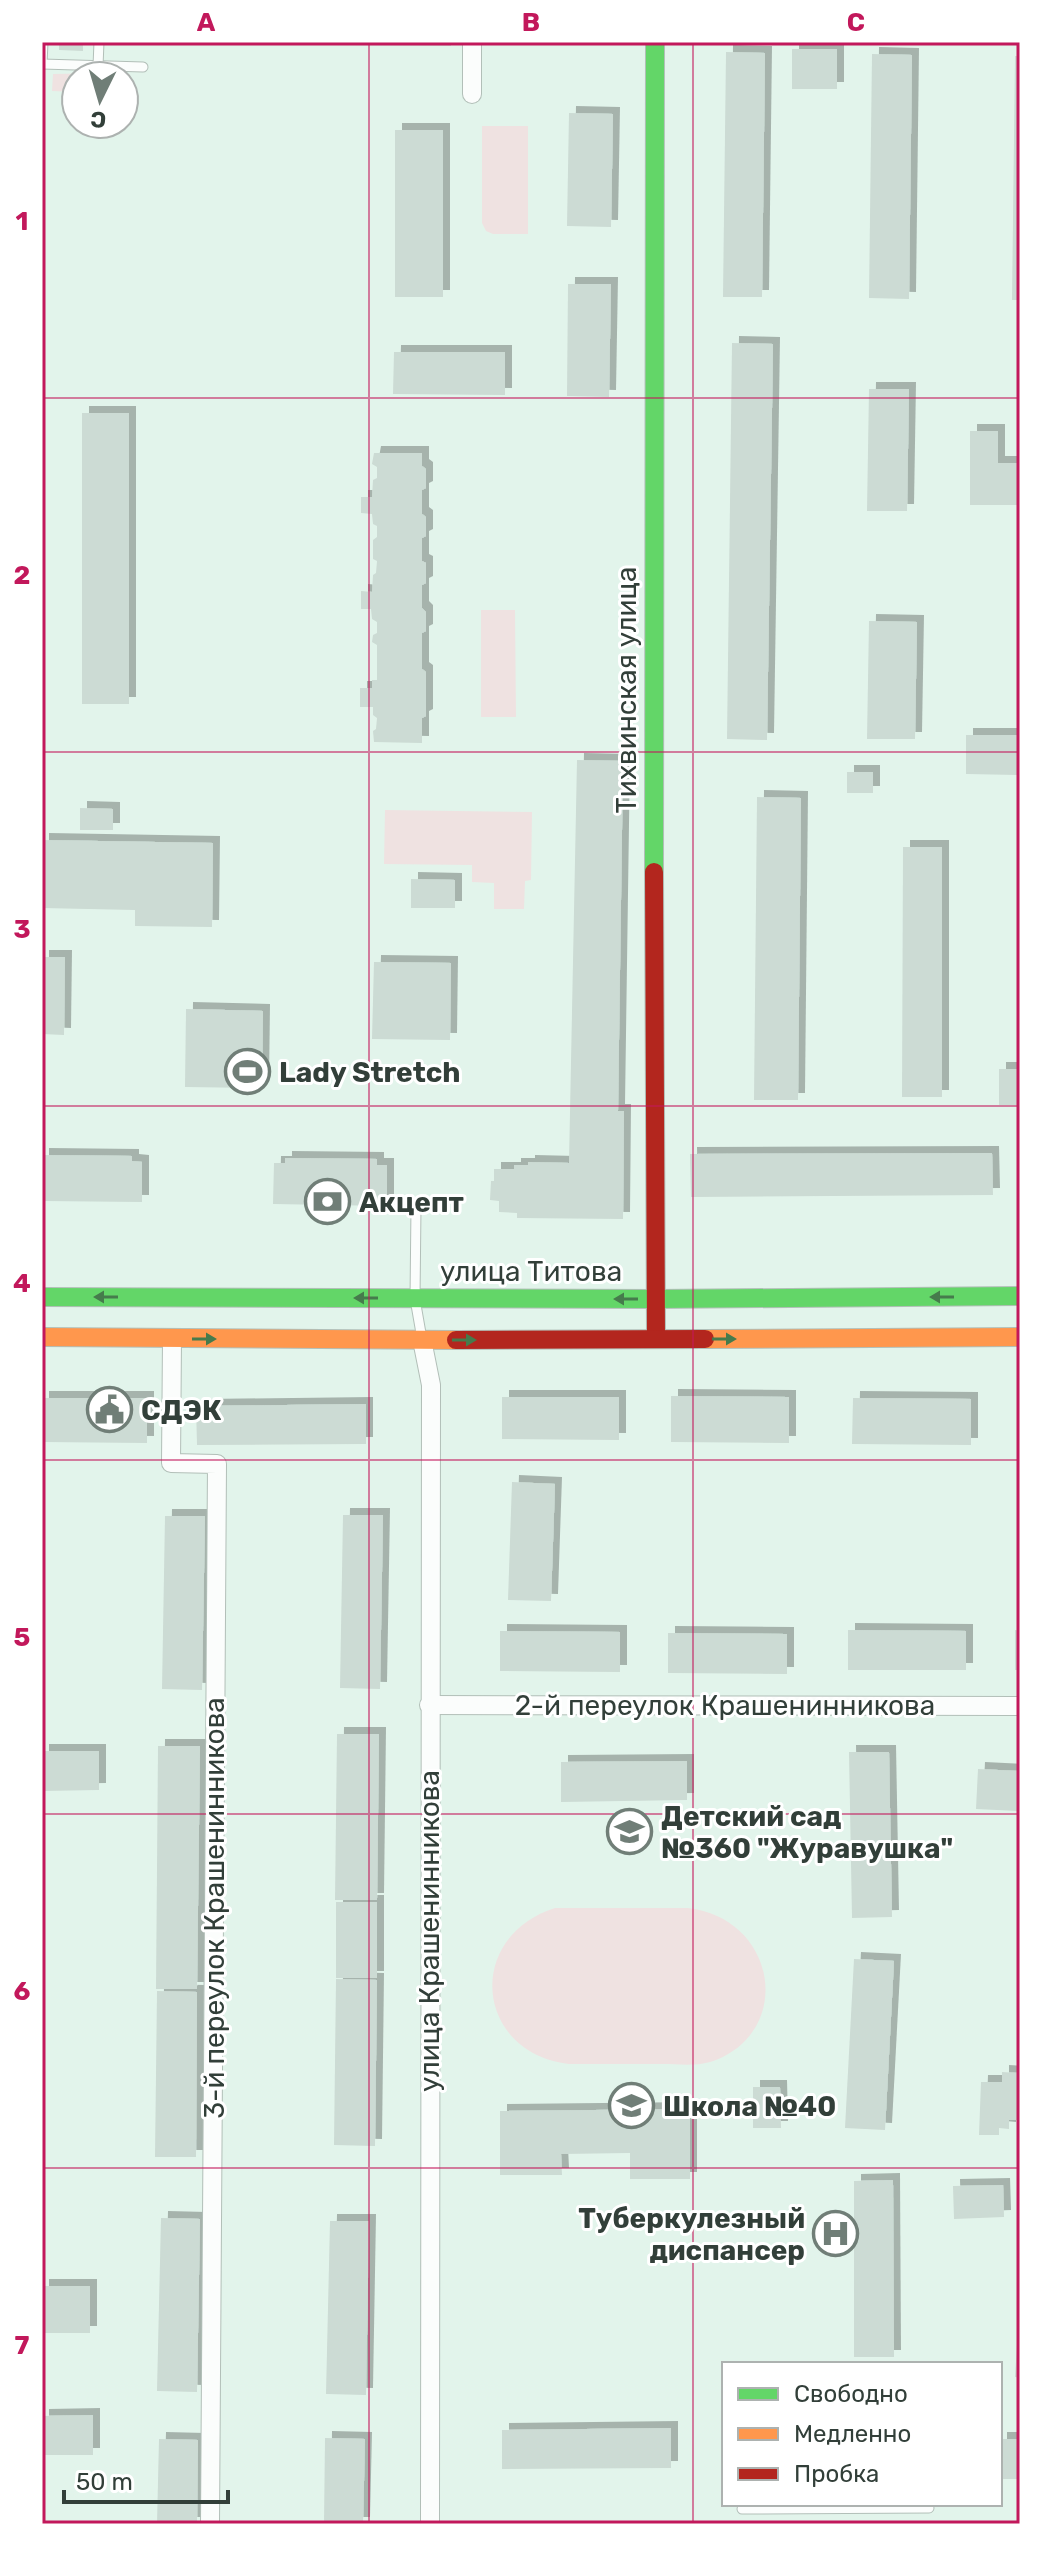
<svg xmlns="http://www.w3.org/2000/svg" width="1062" height="2566" viewBox="0 0 1062 2566" font-family="Rubik,sans-serif">
<defs>
<filter id="shadow"><feDropShadow dx="7" dy="-7" stdDeviation="0" flood-color="#0004"/></filter>
</defs>
<rect width="100%" height="100%" fill="#e2f4eb"/>
<g fill="#efe2e1">
<path d="M107,73L130,74L124,87V76H76V92L52,91L53,74Z"/>
<path d="M482,126H528V234H493L486,231L482,223Z"/>
<path d="M481,610H515L516,717H481Z"/>
<path d="M385,810L532,812L531,880L525,881L524,909H494V883L472,882V865L384,864Z"/>
<path d="M555,1908H688C775,1918 795,2028 716,2060C699,2067 680,2064 662,2064C631,2064 600,2064 569,2064C475,2053 464,1937 555,1908Z"/>
</g>
<g fill="#ccdbd4" filter="url(#shadow)">
<path d="M59,42H83V51L59,50Z"/>
<path d="M334,42H451V46L334,45Z"/>
<rect x="792" y="49" width="45" height="40"/>
<path d="M726,52L765,53L762,297H723Z"/>
<path d="M872,54L912,55L909,299L869,298Z"/>
<path d="M1015,56H1020V300H1012Z"/>
<path d="M569,113L613,114L611,227L567,226Z"/>
<rect x="395" y="130" width="48" height="167"/>
<path d="M568,284H611L609,397L567,396Z"/>
<path d="M732,343L773,344L767,740L727,739Z"/>
<path d="M394,352H505V395L393,394Z"/>
<path d="M869,389H909L907,511H867Z"/>
<rect x="82" y="413" width="47" height="291"/>
<path d="M970,431H998V463H1020V505H970Z"/>
<path d="M374,453H422V466L426,469V488L422,490V514L426,517V536L422,538V561L426,563V583L422,585V608L426,612V631L422,633V669L426,672V716L422,718V743L374,742L373,731L376,729L377,718L373,715V707H360V688H372V680H377V645L372,642L373,635L377,633V622L372,619L371,609H361V591L372,592L373,575L376,573L377,561L373,559V540L377,537V526L373,524L372,514L361,513V497H372L373,480L377,478V467L372,464Z"/>
<path d="M869,621L917,622L915,739H867Z"/>
<path d="M966,735H1020V775L966,774Z"/>
<path d="M577,760L623,761L618,1111H624L623,1219L517,1218V1213L499,1212V1201L490,1200L491,1181H494V1169H514V1165H528V1162L569,1163Z"/>
<rect x="847" y="772" width="26" height="21"/>
<path d="M757,797L801,798L798,1100H754Z"/>
<path d="M80,808L113,809V830H80Z"/>
<path d="M42,840L213,843L212,927L135,926V910L42,908Z"/>
<path d="M903,847H942V1097H902Z"/>
<path d="M411,879L455,880V908H411Z"/>
<path d="M42,957H65L64,1035L42,1034Z"/>
<path d="M374,962L451,963L450,1040L372,1039Z"/>
<path d="M186,1009L263,1011L262,1088L185,1087Z"/>
<rect x="999" y="1069" width="21" height="36"/>
<path d="M992,1153L993,1195L691,1197L690,1154Z"/>
<path d="M42,1155L132,1156V1161L142,1162V1202L42,1201Z"/>
<path d="M285,1158L377,1159V1165H387V1206L273,1204L274,1163H285Z"/>
<path d="M671,1396L789,1397V1443L671,1442Z"/>
<path d="M502,1397H619V1440L502,1439Z"/>
<path d="M42,1398H147V1443L42,1442Z"/>
<path d="M853,1398L971,1399V1445L852,1444Z"/>
<path d="M366,1404V1444L197,1445L196,1406Z"/>
<path d="M512,1482L555,1484L551,1601L508,1600Z"/>
<path d="M343,1515H383L380,1689L340,1688Z"/>
<path d="M165,1516H205L202,1690L162,1689Z"/>
<path d="M848,1630L966,1631V1670H848Z"/>
<path d="M1015,1630L1020,1631V1670H1015Z"/>
<path d="M500,1631L620,1632V1672L500,1671Z"/>
<path d="M668,1633L787,1634V1674L668,1673Z"/>
<path d="M337,1734H379L377,1900H335Z"/>
<path d="M158,1746H200L197,1989H156Z"/>
<path d="M42,1751H99V1790L42,1791Z"/>
<path d="M849,1752H889L892,1917L852,1918Z"/>
<path d="M687,1761V1800L561,1802V1762Z"/>
<path d="M978,1769L1020,1771V1811L976,1809Z"/>
<rect x="336" y="1902" width="41" height="76"/>
<path d="M854,1959L894,1961L885,2130L845,2128Z"/>
<path d="M336,1979L377,1980L375,2146L334,2145Z"/>
<path d="M157,1991L197,1992L196,2157H155Z"/>
<path d="M1002,2072L1020,2073V2120H1009V2129L999,2128V2135H979L981,2082H1002Z"/>
<path d="M753,2087H780L781,2128H753Z"/>
<path d="M690,2109V2179H630V2153L561,2154L562,2175H500V2111Z"/>
<path d="M893,2180L894,2357H854V2181Z"/>
<path d="M1003,2185L1004,2217L954,2219L953,2186Z"/>
<path d="M161,2218L200,2219L197,2392L157,2391Z"/>
<path d="M330,2221H369L366,2395L326,2394Z"/>
<rect x="42" y="2286" width="48" height="47"/>
<path d="M1017,2345H1020V2378L1015,2377Z"/>
<path d="M93,2415V2455H42V2416Z"/>
<path d="M671,2428V2468L502,2469V2430Z"/>
<path d="M325,2438L365,2439L363,2524H324Z"/>
<path d="M159,2439L198,2440L197,2524H157Z"/>
<rect x="1000" y="2439" width="20" height="40"/>
</g>
<g fill="none" stroke-linecap="round" stroke-linejoin="round">
<defs>
<g id="lane">
<path d="M42,64L143,67"/>
<path d="M42,64L43,42"/>
<path d="M98,66L99,42"/>
<path d="M416,1207L415,1299L422,1339"/>
<path d="M742,2509L929,2508"/>
</g>
<g id="street">
<path d="M472,94V42"/>
<path d="M172,1339L171,1463L217,1464L210,2524"/>
<path d="M422,1340L431,1385L430,2524"/>
<path d="M429,1705L1020,1706"/>
</g>
<g id="fast">
<path d="M654,872L655,42"/>
<path d="M42,1297L656,1299L1020,1296"/>
</g>
<g id="slow">
<path d="M42,1337L456,1340"/>
<path d="M705,1339L1020,1337"/>
</g>
<g id="jam">
<path d="M654,872L656,1339"/>
<path d="M456,1340L705,1339"/>
</g>
</defs>
<use href="#lane" stroke="#b2bfb8" stroke-width="11"/>
<use href="#street" stroke="#b2bfb8" stroke-width="20"/>
<use href="#fast" stroke="#b2bfb8" stroke-width="20"/>
<use href="#slow" stroke="#b2bfb8" stroke-width="20"/>
<use href="#jam" stroke="#b2bfb8" stroke-width="20"/>
<use href="#lane" stroke="#fbfdfc" stroke-width="9"/>
<use href="#street" stroke="#fbfdfc" stroke-width="18"/>
<use href="#fast" stroke="#63d668" stroke-width="18"/>
<use href="#slow" stroke="#ff974d" stroke-width="18"/>
<use href="#jam" stroke="#b3261e" stroke-width="18"/>
</g>
<defs><path id="oneway-solid" d="M-6-.8H1V-3.2L6.5 0L1 3.2V.8H-6Z" transform="scale(2)"/></defs>
<g fill="#467b4c">
<use href="#oneway-solid" transform="translate(106 1297) rotate(-180)"/>
<use href="#oneway-solid" transform="translate(942 1297) rotate(180)"/>
<use href="#oneway-solid" transform="translate(366 1298) rotate(-180)"/>
<use href="#oneway-solid" transform="translate(626 1299) rotate(-180)"/>
<use href="#oneway-solid" transform="translate(204 1339)"/>
<use href="#oneway-solid" transform="translate(724 1339)"/>
<use href="#oneway-solid" transform="translate(464 1340)"/>
</g>
<path fill="none" stroke="#c2185b" stroke-width="2" stroke-opacity="0.55" d="M369,42V2524M693,42V2524M42,398H1020M42,752H1020M42,1106H1020M42,1460H1020M42,1814H1020M42,2168H1020"/>
<defs>
<symbol id="stadium-ring" viewBox="-11 -11 22 22"><circle r="9.5" fill="#fff" stroke="#707e77" stroke-width="1.5"/><path d="M0-5a6.5 5 0 1 0 0 10a6.5 5 0 1 0 0-10ZM-3.5-1.8h7v3.6h-7Z" fill="#707e77"/></symbol>
<symbol id="bank-ring" viewBox="-11 -11 22 22"><circle r="9.5" fill="#fff" stroke="#707e77" stroke-width="1.5"/><path d="M-6-4H6V4H-6ZM0-2.3a2.3 2.3 0 1 0 0 4.6a2.3 2.3 0 1 0 0-4.6Z" fill="#707e77"/></symbol>
<symbol id="civic-ring" viewBox="-11 -11 22 22"><circle r="9.5" fill="#fff" stroke="#707e77" stroke-width="1.5"/><path d="M-.6-6.5H3V-4.5H.6V-3L4-1V1h2V6H-6V1h2V-1L-.6-3ZM-1.2 2.5V6h2.4V2.5Z" fill="#707e77"/></symbol>
<symbol id="school-ring" viewBox="-11 -11 22 22"><circle r="9.5" fill="#fff" stroke="#707e77" stroke-width="1.5"/><path d="M0-5L7-2L0 1L-7-2ZM-4 1L0 2.5L4 1V4Q0 6-4 4Z" fill="#707e77"/></symbol>
<symbol id="hospital-ring" viewBox="-11 -11 22 22"><circle r="9.5" fill="#fff" stroke="#707e77" stroke-width="1.5"/><path d="M-5-5h3v3.5h4V-5h3V5h-3V1.5h-4V5h-3Z" fill="#707e77"/></symbol>
</defs>
<g fill-rule="evenodd">
<use href="#stadium-ring" x="222" y="1046" width="51" height="51"/>
<use href="#bank-ring" x="302" y="1176" width="51" height="51"/>
<use href="#civic-ring" x="84" y="1384" width="51" height="51"/>
<use href="#school-ring" x="604" y="1806" width="51" height="51"/>
<use href="#school-ring" x="606" y="2080" width="51" height="51"/>
<use href="#hospital-ring" x="810" y="2208" width="51" height="51"/>
</g>
<g text-anchor="middle" dominant-baseline="central" stroke-width="6" stroke-linejoin="round" paint-order="stroke">
<g font-size="28" fill="#323f39" stroke="#fff">
<text transform="translate(626 690) rotate(-90)">Тихвинская улица</text>
<text x="531" y="1271">улица Титова</text>
<text x="725" y="1705">2-й переулок Крашенинникова</text>
<text transform="translate(214 1908) rotate(-90)">3-й переулок Крашенинникова</text>
<text transform="translate(429 1931) rotate(-90)">улица Крашенинникова</text>
</g>
<g font-size="28" font-weight="bold" fill="#323f39" stroke="#fff" text-anchor="start">
<text x="279" y="1072">Lady Stretch</text>
<text x="359" y="1202">Акцепт</text>
<text x="141" y="1410">СДЭК</text>
<text x="661" y="1816">Детский сад<tspan x="661" dy="32">№360 "Журавушка"</tspan></text>
<text x="663" y="2106">Школа №40</text>
<text x="805" y="2218" text-anchor="end">Туберкулезный<tspan x="805" dy="32">диспансер</tspan></text>
</g>
</g>
<rect width="1062" height="2566" fill="none" stroke="#ffffff" stroke-width="88"/>
<rect x="722" y="2362" width="280" height="144" fill="#ffffff" stroke="#adb2b0" stroke-width="2"/>
<rect x="738" y="2388" width="40" height="12" fill="#63d668" stroke="#adb2b0" stroke-width="2"/>
<text x="794" y="2402" font-size="24" fill="#323f39">Свободно</text>
<rect x="738" y="2428" width="40" height="12" fill="#ff974d" stroke="#adb2b0" stroke-width="2"/>
<text x="794" y="2442" font-size="24" fill="#323f39">Медленно</text>
<rect x="738" y="2468" width="40" height="12" fill="#b3261e" stroke="#adb2b0" stroke-width="2"/>
<text x="794" y="2482" font-size="24" fill="#323f39">Пробка</text>
<g transform="translate(100 100) rotate(185)"><circle r="38" fill="#ffffff" stroke="#adb2b0" stroke-width="2"/>
<path d="M0-6L14 30L0 20L-14 30Z" fill="#707e77"/>
<text y="-12" font-size="22" font-weight="bold" text-anchor="middle" fill="#323f39">С</text>
</g>
<path d="M64 2490v12h164v-12" fill="none" stroke="#323f39" stroke-width="4"/>
<text x="76" y="2490" font-size="24" fill="#323f39" stroke="#ffffff" stroke-width="6" paint-order="stroke">50 m</text>
<rect x="44" y="44" width="974" height="2478" fill="none" stroke="#c2185b" stroke-width="3"/>
<g font-size="26" text-anchor="middle" font-weight="bold" fill="#c2185b">
<text x="206" y="31">A</text>
<text x="531" y="31">B</text>
<text x="856" y="31">C</text>
<text x="22" y="230">1</text>
<text x="22" y="584">2</text>
<text x="22" y="938">3</text>
<text x="22" y="1292">4</text>
<text x="22" y="1646">5</text>
<text x="22" y="2000">6</text>
<text x="22" y="2354">7</text>
</g>
</svg>
